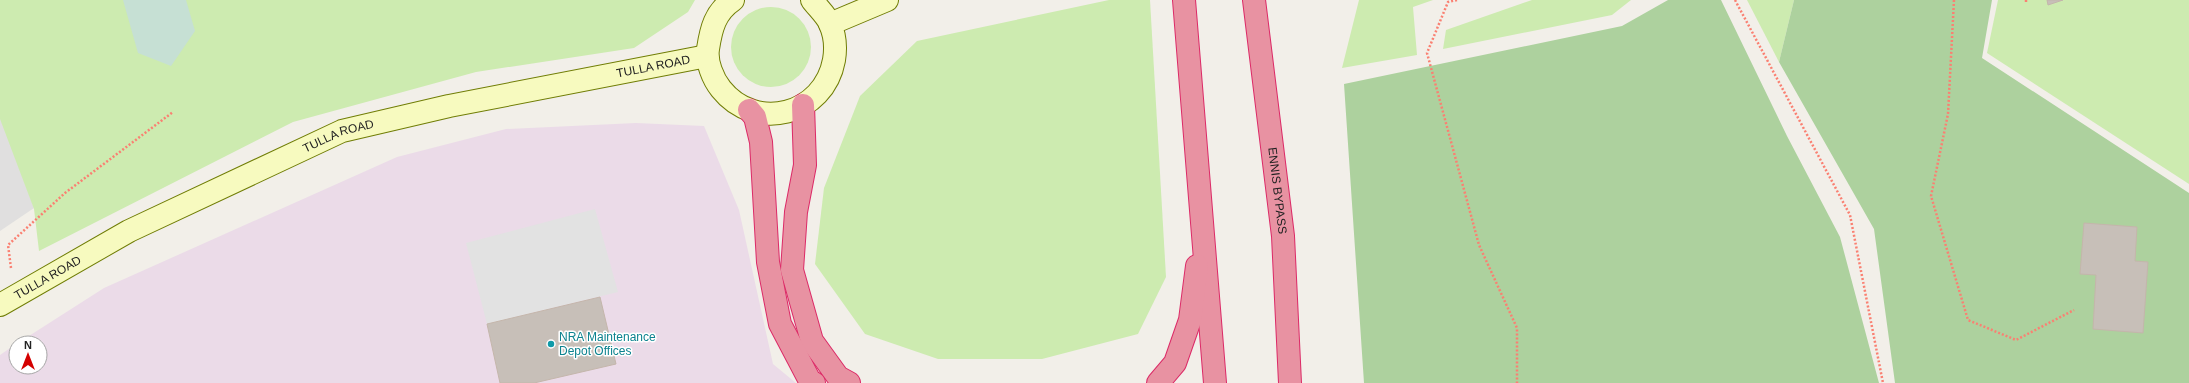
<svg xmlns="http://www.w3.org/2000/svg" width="2189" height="383" viewBox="0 0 2189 383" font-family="Helvetica,sans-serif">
<rect width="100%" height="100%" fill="#f2efe9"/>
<path fill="#e0dfdf" d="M0,116L34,208L0,231Z"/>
<path fill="#ebdbe8" d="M636,123L704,126L739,210L773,364L796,383H0V355L16,344V367H40V343H18L104,288L397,157L506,129Z"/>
<g fill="#cdebb0">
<path d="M0,0H695L688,12L634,48L476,72L293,122L39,251L34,209L0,119Z"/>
<path d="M1109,0H1150L1166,277L1138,334L1042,359H938L865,334L815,264L824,188L860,96L917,41Z"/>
<path d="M1359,0H1433L1413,7L1417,55L1342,68Z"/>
<path d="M1532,0H1631L1612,15L1443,49L1446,30Z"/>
<path d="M1747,0H1794L1779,62Z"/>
<path d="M1998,0H2189V184L1987,53Z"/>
<circle cx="771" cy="47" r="40"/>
</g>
<g fill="#add19e">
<path d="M1668,0H1721L1787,136L1840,237L1879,383H1364L1344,84L1622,26Z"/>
<path d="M1794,0H1992L1982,58L2189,193V383H1895L1874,229L1779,62Z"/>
</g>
<path fill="#c6e0d4" d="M123,0H186L195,31L171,66L138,53Z"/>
<path fill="#e2e2e2" d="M595,209L618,292L487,324L466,243Z"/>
<g fill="#c7bfb8" stroke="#c4b6ab">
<path d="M2047,0H2063L2048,5Z"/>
<path d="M2084,223L2137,227L2135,261L2148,262L2143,333L2093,329L2096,275L2080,274Z"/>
<path d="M600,297L616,364L534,383H500L487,324Z"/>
</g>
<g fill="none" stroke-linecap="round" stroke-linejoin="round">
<defs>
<g id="secondary">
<path d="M733,0C715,12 711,29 708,49C706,62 713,79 721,89C756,133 824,115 834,60C836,48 835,35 830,24C827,16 817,7 812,0"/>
<path d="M830,24L887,0"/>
<path id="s1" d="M0,305L129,231L342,131L449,106L707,56"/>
</g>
<g id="highway">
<path d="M1184,0L1215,383"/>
<path id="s2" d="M1254,0L1283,236L1290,383"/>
<path d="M803,105L805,165L796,212L792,270L812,341L838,377L849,383"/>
<path d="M749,110L755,117L761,142L768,262L780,324L810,381L814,383"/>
<path d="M1158,383L1175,363L1190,320L1197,266"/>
</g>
</defs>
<use href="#secondary" stroke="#707d05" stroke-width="24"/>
<use href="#highway" stroke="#dc2a67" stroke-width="24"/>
<g stroke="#fa8072" stroke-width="2.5" stroke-dasharray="2 2" stroke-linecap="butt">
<path d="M1457,0L1448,2L1427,53L1479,245L1517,328V383"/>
<path d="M1735,0L1850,215L1883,383"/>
<path d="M1954,0L1948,114L1931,196L1968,320L2016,340L2074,310"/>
<path d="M2026,0V3"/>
<path d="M11,268L8,245L65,193L173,112"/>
</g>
<use href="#secondary" stroke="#f7fabf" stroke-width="22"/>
<use href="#highway" stroke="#e892a2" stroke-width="22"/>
</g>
<circle fill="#0f9aa8" stroke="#fff" stroke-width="1.5" cx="551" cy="344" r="4"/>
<g text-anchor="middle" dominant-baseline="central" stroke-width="3" stroke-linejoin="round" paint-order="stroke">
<g font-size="12" fill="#222" stroke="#fff">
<text stroke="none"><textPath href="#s1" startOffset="702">TULLA ROAD</textPath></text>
<text stroke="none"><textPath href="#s1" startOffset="379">TULLA ROAD</textPath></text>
<text stroke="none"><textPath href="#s2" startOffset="192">ENNIS BYPASS</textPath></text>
<text stroke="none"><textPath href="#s1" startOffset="55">TULLA ROAD</textPath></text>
</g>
<g font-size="12" fill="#0d838f" stroke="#fff" text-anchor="start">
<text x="559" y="337">NRA Maintenance<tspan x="559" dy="14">Depot Offices</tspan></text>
</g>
</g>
<g transform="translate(28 355)"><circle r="19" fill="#ffffff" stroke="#a7a7a7"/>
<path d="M0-3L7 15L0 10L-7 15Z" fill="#d40000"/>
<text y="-6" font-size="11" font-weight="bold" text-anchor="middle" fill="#222222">N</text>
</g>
</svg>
